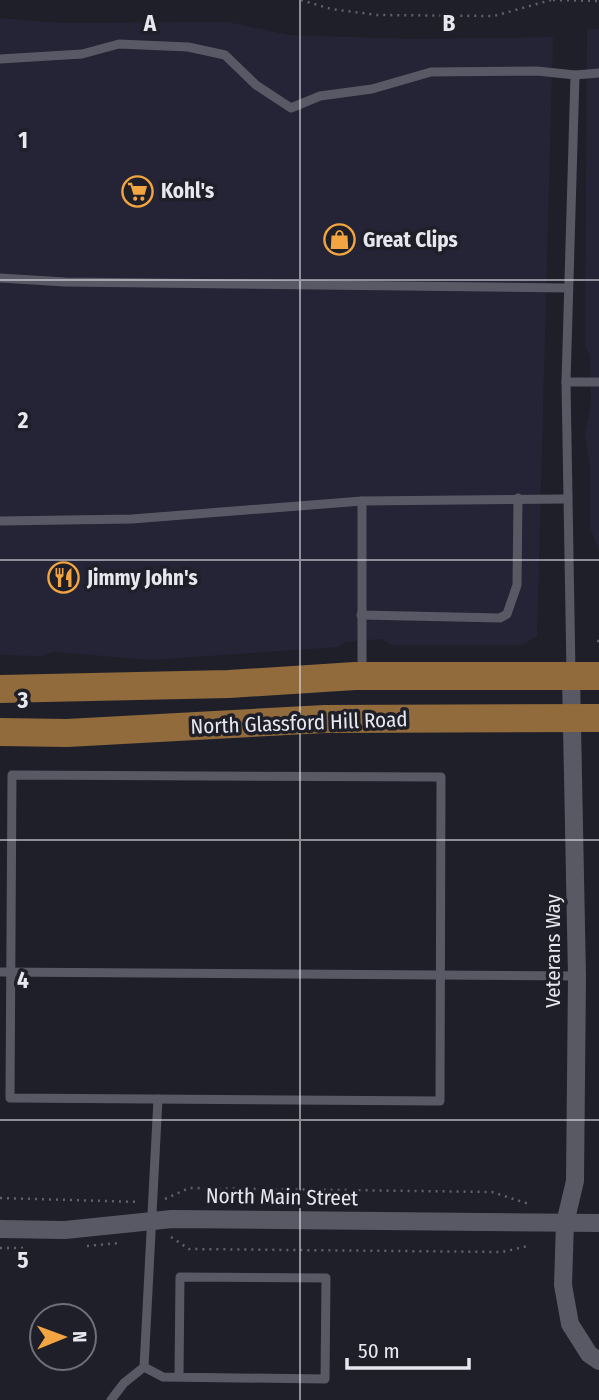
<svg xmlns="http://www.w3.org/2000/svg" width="599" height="1400" viewBox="0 0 599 1400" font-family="'Fira Sans Condensed',sans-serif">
<rect width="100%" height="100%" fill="#1f1f2a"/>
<g fill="#252436">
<path d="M0,18L59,23L228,22L289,35L416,39L553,37L537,636L522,645H391L382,639L345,642L338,647L151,660L55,652L40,656L0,655Z"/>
<path d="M587,29H599V552L590,527V468L585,434L591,404L590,355L585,347Z"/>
</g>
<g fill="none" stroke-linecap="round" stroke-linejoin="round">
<g stroke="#61616b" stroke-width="2.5" stroke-dasharray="2 5" stroke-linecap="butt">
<path d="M301,0L331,9L377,15L494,16L551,0"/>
<path d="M553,0L599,1"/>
<path d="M597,641H599"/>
<path d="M0,1198L140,1202"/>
<path d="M165,1199L189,1188L492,1192L529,1204"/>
<path d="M171,1237L189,1249L502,1252L528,1246"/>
<path d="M87,1246L119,1243"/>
<path d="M0,1248H25"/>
</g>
<g stroke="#595966" stroke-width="9">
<path d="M0,59L82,54L119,44L188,47L225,55L256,85L291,108L320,96L372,89L431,72L537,71L575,75L566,382L571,672"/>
<path d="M575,75L599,73"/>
<path d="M0,278L65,282L568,288"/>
<path d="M566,382H599"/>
<path d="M0,521L132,519L362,501L566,499"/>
<path d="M361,615L500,618L507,614L517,585L518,498"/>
<path d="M362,671V501"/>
<path d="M12,775L441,777L440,1101L10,1098Z"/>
<path d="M0,972L577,976"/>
<path d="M144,1367L163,1377L325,1379L326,1278L180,1277L179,1376"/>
<path d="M111,1400L124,1383L144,1367L158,1099"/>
</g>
<g stroke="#595966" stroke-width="18">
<path d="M571,676L577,976L575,1181L565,1223L563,1285L570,1324L589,1354L599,1361"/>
<path d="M0,1229L65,1230L172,1219L599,1223"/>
</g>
<g stroke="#916b3b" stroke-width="28">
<path d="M0,689L229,684L355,676H599"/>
<path d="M0,732L67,733L325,719L599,718"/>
</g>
</g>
<path fill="none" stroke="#e7e7ef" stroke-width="2" stroke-opacity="0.55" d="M300,0V1400M0,280H599M0,560H599M0,840H599M0,1120H599"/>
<defs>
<symbol id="supermarket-ring" viewBox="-11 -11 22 22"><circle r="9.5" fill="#1f1f2a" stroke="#f2a540" stroke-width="1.5"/><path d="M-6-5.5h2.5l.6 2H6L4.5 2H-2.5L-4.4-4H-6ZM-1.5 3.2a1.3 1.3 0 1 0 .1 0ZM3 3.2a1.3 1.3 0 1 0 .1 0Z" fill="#f2a540"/></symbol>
<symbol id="shop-ring" viewBox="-11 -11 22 22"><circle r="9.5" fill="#1f1f2a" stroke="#f2a540" stroke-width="1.5"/><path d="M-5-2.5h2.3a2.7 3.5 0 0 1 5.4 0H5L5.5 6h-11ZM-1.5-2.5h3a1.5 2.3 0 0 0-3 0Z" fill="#f2a540"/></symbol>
<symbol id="restaurant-ring" viewBox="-11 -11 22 22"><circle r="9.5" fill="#1f1f2a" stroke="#f2a540" stroke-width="1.5"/><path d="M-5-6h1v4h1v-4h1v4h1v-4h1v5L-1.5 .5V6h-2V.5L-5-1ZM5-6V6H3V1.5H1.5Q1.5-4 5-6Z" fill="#f2a540"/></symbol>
</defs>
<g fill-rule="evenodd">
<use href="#supermarket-ring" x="120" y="174" width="35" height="35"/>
<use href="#shop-ring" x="322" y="222" width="35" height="35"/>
<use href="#restaurant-ring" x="46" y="560" width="35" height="35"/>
</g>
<g text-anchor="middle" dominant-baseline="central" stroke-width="7" stroke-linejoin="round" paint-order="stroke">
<g font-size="21" font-weight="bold" fill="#e7e7ef" stroke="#1f1f2a" text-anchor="start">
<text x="161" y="191">Kohl's</text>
<text x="363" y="240">Great Clips</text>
<text x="87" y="578">Jimmy John's</text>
</g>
<g font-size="21" fill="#e7e7ef" stroke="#1f1f2a">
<text transform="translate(299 723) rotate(-2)">North Glassford Hill Road</text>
<text transform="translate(553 951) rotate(-90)">Veterans Way</text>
<text transform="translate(282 1197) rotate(1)">North Main Street</text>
</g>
</g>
<g font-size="23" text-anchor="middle" font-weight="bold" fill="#e7e7ef" stroke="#1f1f2a" stroke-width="7" stroke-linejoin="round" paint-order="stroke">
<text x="150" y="31">A</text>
<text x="449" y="31">B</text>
<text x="23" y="148">1</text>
<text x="23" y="428">2</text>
<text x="23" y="708">3</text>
<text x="23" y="988">4</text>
<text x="23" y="1268">5</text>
</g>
<g transform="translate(63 1337) rotate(89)"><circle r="33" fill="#1f1f2a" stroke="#6f6f79" stroke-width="2"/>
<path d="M0-5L12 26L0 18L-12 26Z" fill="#f2a540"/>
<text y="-10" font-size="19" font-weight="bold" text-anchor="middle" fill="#e7e7ef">N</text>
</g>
<path d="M347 1358v10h122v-10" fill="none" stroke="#e7e7ef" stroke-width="3.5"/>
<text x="358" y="1358" font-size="21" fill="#e7e7ef" stroke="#1f1f2a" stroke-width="5" paint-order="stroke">50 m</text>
</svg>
